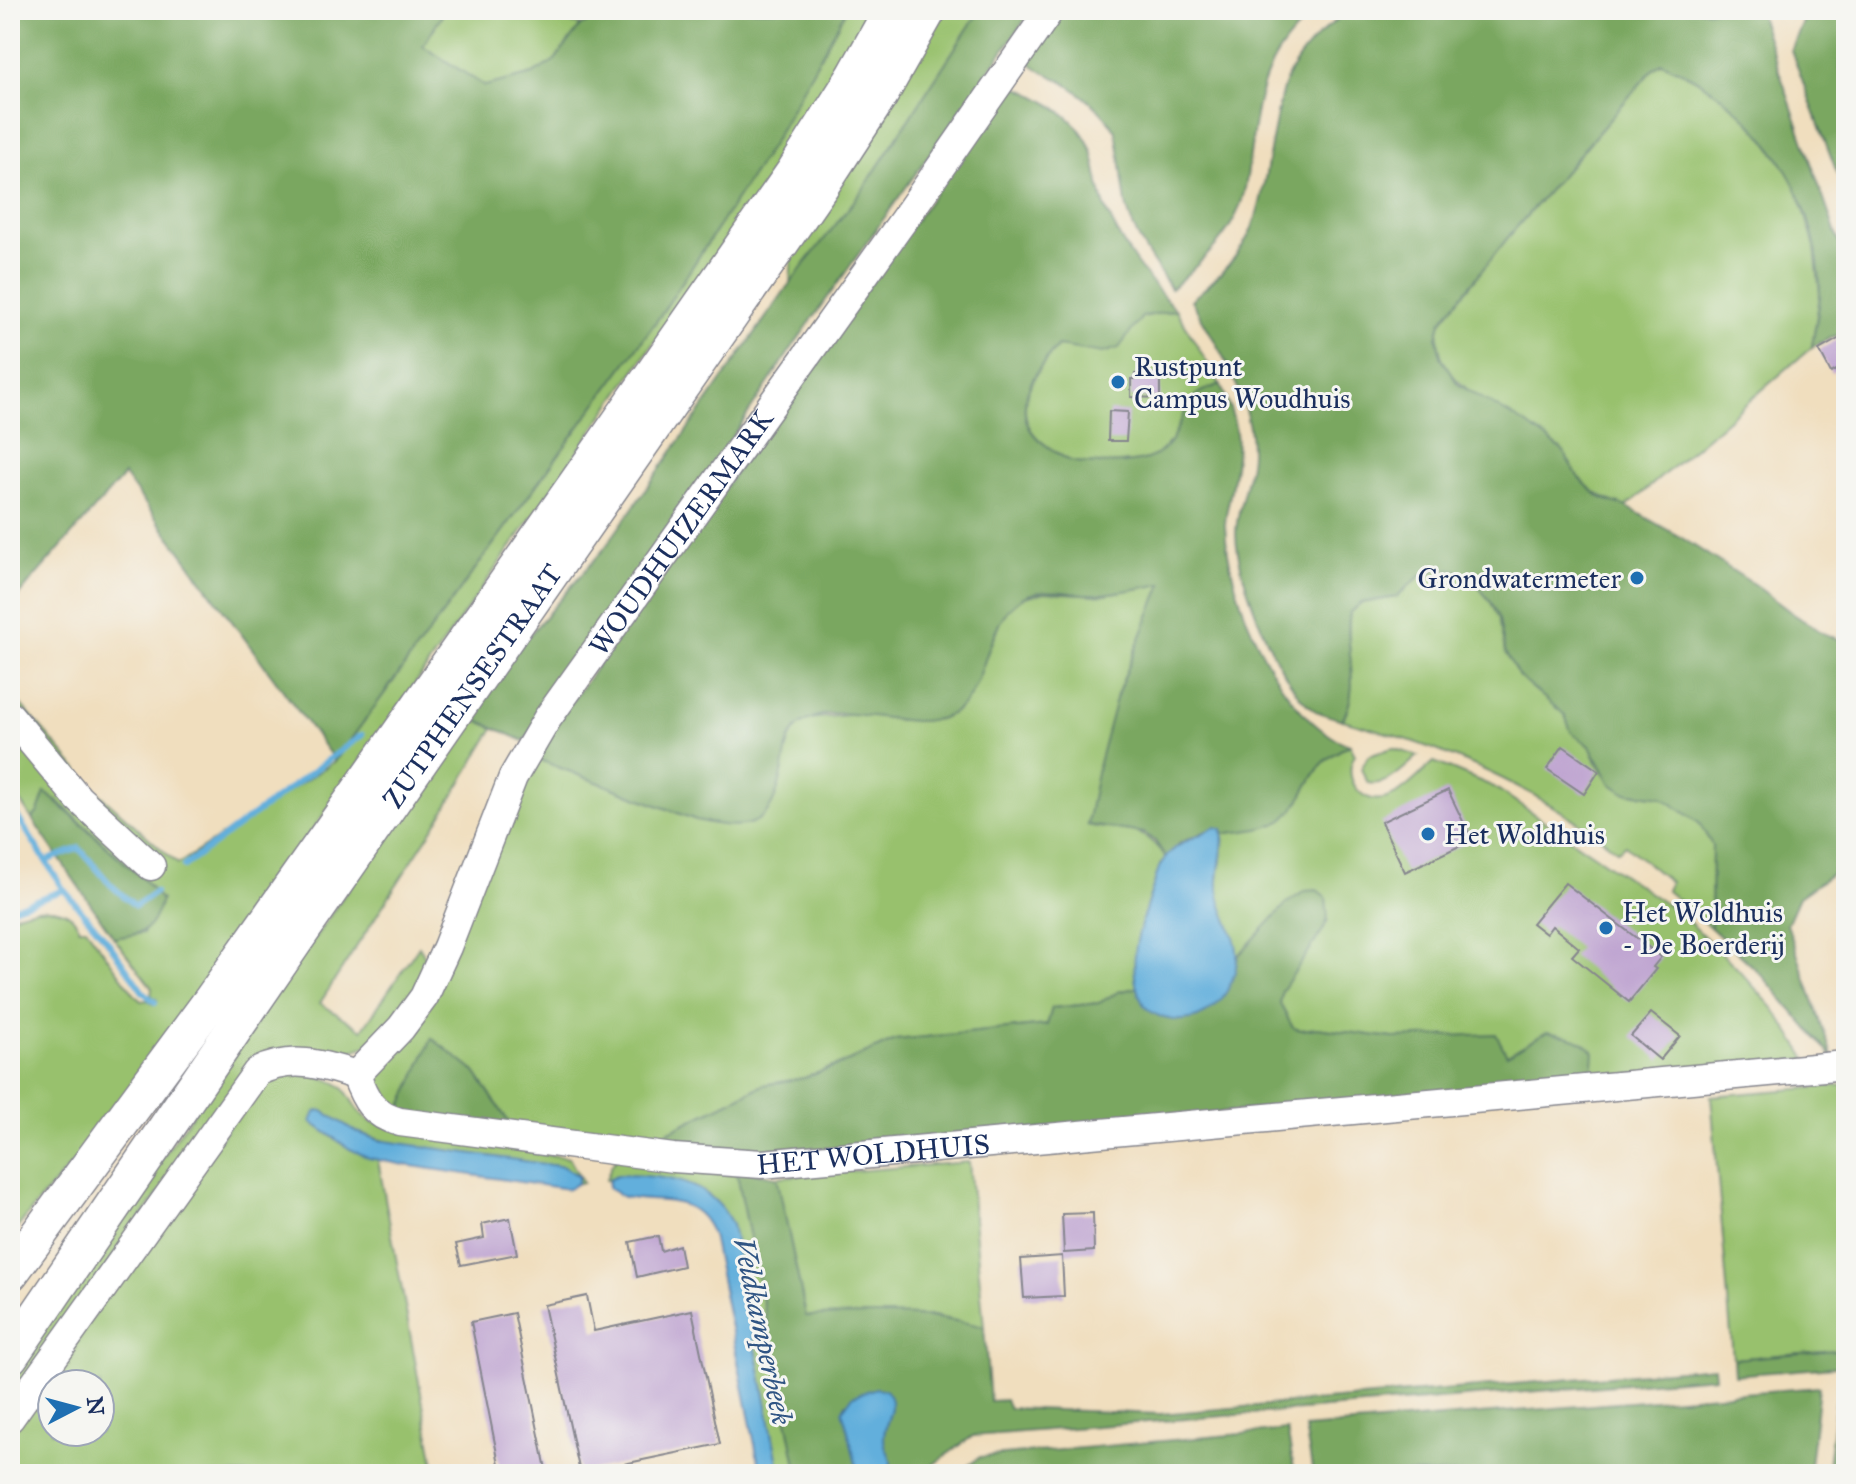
<svg xmlns="http://www.w3.org/2000/svg" width="1856" height="1484" viewBox="0 0 1856 1484" font-family="'IM FELL Great Primer',serif">
<rect width="100%" height="100%" fill="#f6f6f2"/>
<filter id="ink" filterUnits="userSpaceOnUse"><feTurbulence type="fractalNoise" baseFrequency=".0125" numOctaves="2"/><feDisplacementMap in="SourceGraphic" scale="16" xChannelSelector="R" yChannelSelector="G"/><feConvolveMatrix kernelMatrix="1 2 1 2 8 2 1 2 1" color-interpolation-filters="sRGB"/></filter>
<filter id="wash" filterUnits="userSpaceOnUse"><feTurbulence type="fractalNoise" baseFrequency=".006" numOctaves="4" result="noise"/><feDisplacementMap in="SourceGraphic" scale="32" xChannelSelector="R" yChannelSelector="G"/><feGaussianBlur stdDeviation="1.8" result="paint"/><feColorMatrix in="noise" values="0 0 0 0 0 0 0 0 0 0 0 0 0 0 0 0 0 1.4 0 .05"/><feComposite in="paint" operator="in"/></filter>
<g filter="url(#wash)">
<rect width="100%" height="100%" fill="#f0debe"/>
<g fill="#98c16d" stroke="#5a7866" stroke-width="2" fill-rule="evenodd">
<path d="M445,10H561L571,23L581,25L554,61L533,74L485,87L423,46Z"/>
<path d="M846,10H878L837,81L102,1131L43,1196L10,1237V917C29,907 70,901 79,928H86L135,995L141,1001L148,1000L153,1004L157,1000L151,995L152,988L114,938L143,933L161,901L144,880L58,801L45,793L38,812L32,819L10,786V729L119,827L10,703V692L94,789L178,864L335,761L660,316L771,146Z"/>
<path d="M946,10H980L862,191L790,283L792,253Z"/>
<path d="M1662,63L1682,71L1729,101L1756,128L1779,159L1795,184L1805,213L1815,247L1820,295L1812,347L1626,507C1606,500 1589,492 1576,473C1571,465 1566,454 1558,448C1518,414 1421,387 1441,322L1510,235L1651,71Z"/>
<path d="M1176,310L1220,384C1214,387 1204,390 1198,394C1176,413 1180,454 1139,461C1122,464 1088,465 1071,461C1064,459 1057,452 1050,448C1005,420 1029,377 1058,346L1078,348L1130,332L1142,317Z"/>
<path d="M1440,568L1456,570L1473,580L1491,602L1499,619L1505,652L1565,715L1571,731L1590,746L1599,767L1623,792L1662,797L1699,823L1712,845L1711,928L1666,890L1670,882L1625,845L1618,851C1533,785 1445,748 1343,720C1361,687 1344,648 1350,612L1362,603L1396,597L1419,577Z"/>
<path d="M1163,584L1117,695L1087,825C1126,834 1140,821 1166,858L1161,863C1147,905 1130,943 1139,987L1118,992L1099,1003L1052,1008L1047,1025L895,1040L849,1061L804,1078L763,1085L641,1145L512,1127L475,1072L432,1039L398,1115L386,1108L372,1078L532,757L696,820L785,757L788,741L796,727L808,719L867,713L898,720L940,719L970,696L1003,614L1021,598L1045,592L1099,595Z"/>
<path d="M468,716L494,728L439,819L320,1003L362,1030L419,946C442,978 411,1001 389,1022C382,1030 372,1043 363,1047C320,1067 293,1025 247,1069L10,1402V1378Z"/>
<path d="M1350,745L1355,755C1341,776 1361,807 1387,798C1405,792 1420,774 1434,762L1494,787L1682,915L1736,967L1774,1009L1807,1059L1592,1078L1507,1055L1418,1038H1393L1317,1028L1301,1030L1293,1028L1280,1004L1282,991L1328,919L1305,891L1288,903L1238,956C1232,933 1220,913 1218,890C1216,871 1226,852 1223,834C1248,829 1279,825 1296,803C1317,776 1315,761 1350,745Z"/>
<path d="M1392,748L1418,756C1404,768 1388,787 1368,783L1361,769L1368,756Z"/>
<path d="M288,1072C304,1075 331,1076 343,1088C355,1102 352,1108 371,1122L569,1158L583,1183H578V1176L564,1167L387,1142L357,1132L323,1111H317L312,1123L350,1149L378,1160L436,1474H10V1432L246,1102L266,1082ZM52,1384H100V1432H52Z"/>
<path d="M1846,1085V1349L1733,1359L1711,1096Z"/>
<path d="M618,1156L736,1169L798,1474H780L732,1225C710,1176 664,1180 618,1175L610,1181L606,1180L611,1166Z"/>
<path d="M969,1162L984,1327L933,1316H806L777,1177Z"/>
</g>
<g fill="#7aa760" stroke="#4a6b5f" stroke-width="2">
<path d="M10,10H445L423,46L485,86L533,74L555,60L581,25L588,23L598,10H846L771,146L660,316L335,761L124,475L10,605Z"/>
<path d="M980,10H1032L796,342L585,656L524,741L468,716L524,641L604,549L790,283L862,191Z"/>
<path d="M1058,10H1318C1264,54 1259,89 1250,155C1247,177 1245,201 1233,221C1218,248 1194,268 1171,289C1154,263 1135,239 1127,208C1123,193 1119,136 1115,130C1102,111 1085,96 1066,84C1052,74 1035,72 1026,57Z"/>
<path d="M1348,10H1758L1846,263V331L1812,347C1814,329 1820,310 1820,292C1819,191 1755,100 1662,63L1651,71L1510,235L1441,322L1437,338L1441,357L1458,384L1529,426L1562,450L1579,478L1599,497L1627,507L1682,538L1755,585L1792,613L1823,633L1846,642V864L1799,897L1787,924L1833,1058L1762,975L1711,928L1712,845L1699,823L1662,797L1623,792L1611,784L1590,746L1571,732L1565,715L1519,677L1505,652L1499,619L1491,602L1473,580L1456,570L1440,568L1419,577L1396,597L1362,603L1350,612C1343,650 1363,685 1342,720C1334,717 1322,715 1314,710C1279,686 1237,577 1236,535C1236,506 1251,479 1251,451C1251,396 1217,345 1191,300C1266,240 1257,210 1275,125C1279,105 1282,84 1293,67C1307,43 1328,27 1348,10Z"/>
<path d="M1808,10H1846C1846,19 1847,29 1846,38C1844,57 1834,66 1846,84V197L1791,50Z"/>
<path d="M1012,85C1044,98 1083,119 1093,155C1098,173 1099,192 1106,209C1124,251 1146,278 1176,310L1142,317L1119,348L1103,353L1058,346C1028,377 1005,420 1050,448C1057,452 1064,459 1071,461C1088,465 1122,464 1139,461C1180,454 1176,413 1198,394C1204,390 1214,387 1220,384C1240,427 1240,444 1231,490C1229,502 1225,514 1225,526C1228,595 1279,721 1350,745C1305,765 1313,793 1284,819C1270,830 1240,831 1223,834L1222,829L1215,827L1180,843L1166,858L1155,841L1144,833L1087,825L1098,767L1117,695L1162,584C1142,588 1122,592 1102,594C1075,597 1043,583 1019,600C978,628 992,702 942,718C902,731 834,696 799,726C789,735 787,746 785,758C774,820 761,836 696,820L532,757Z"/>
<path d="M45,792L144,880L161,900C152,932 145,933 114,938L32,819L38,812Z"/>
<path d="M1317,890L1326,897L1328,919L1323,930L1282,991L1280,1004L1293,1028L1301,1030L1317,1028L1393,1038L1496,1034L1507,1055L1547,1032C1566,1036 1581,1037 1594,1052L1592,1078L768,1155L641,1145L763,1085L804,1078L849,1061L895,1040L1047,1025L1052,1008L1099,1003L1118,992L1139,987L1144,1005L1234,974L1238,956L1287,903L1305,891Z"/>
<path d="M432,1038L475,1072L512,1127L398,1115Z"/>
<path d="M736,1169L777,1177L806,1316C869,1315 922,1311 984,1327L990,1401L1005,1400L1009,1408L1160,1414L1714,1367L1715,1377L973,1436L920,1474H887L891,1464C889,1455 884,1448 884,1439C883,1421 898,1408 886,1390L846,1404L843,1411C850,1432 852,1453 859,1474H798Z"/>
<path d="M1846,1349V1366L1734,1375L1733,1359Z"/>
<path d="M1846,1384V1474H1827L1838,1385Z"/>
<path d="M1819,1387L1809,1474H1313L1305,1428Z"/>
<path d="M1287,1430L1295,1474H957L980,1457Z"/>
</g>
<g fill="#62afdc" stroke="#3e6f9d" stroke-width="2">
<path d="M1215,827L1222,829C1226,849 1216,868 1218,889C1220,913 1239,935 1237,958C1234,997 1203,1029 1164,1018C1156,1015 1149,1012 1144,1005C1123,969 1141,922 1153,887C1156,880 1157,870 1161,864C1173,843 1196,838 1215,827Z"/>
<path d="M321,1110L357,1132L378,1140L565,1167L578,1176V1183L568,1189L405,1165L369,1158L350,1149L311,1122L315,1112Z"/>
<path d="M618,1175C662,1175 712,1180 732,1225L780,1474H761L712,1235C695,1191 660,1205 624,1197C618,1195 613,1190 608,1188L609,1180Z"/>
<path d="M876,1388L886,1390C899,1408 883,1421 884,1439C884,1449 891,1454 891,1463L887,1474H859C852,1453 850,1432 842,1411L853,1396Z"/>
</g>
<g fill="none" stroke-linecap="round" stroke-linejoin="round">
<g stroke="#62afdc" stroke-width="6">
<path d="M10,805L64,890L106,939L143,992L155,1002"/>
<path d="M46,861L79,848L111,885L135,906L155,892"/>
<path d="M184,866L362,735"/>
<path d="M10,909L64,890"/>
</g>
</g>
<g id="blocks">
<g fill="#c0a6d1">
<path d="M1840,338L1846,349V365L1831,373L1819,350Z"/>
<path d="M1135,374H1160V398L1131,397V379H1135Z"/>
<path d="M1109,411L1128,412L1126,441H1108Z"/>
<path d="M1563,746L1599,771L1584,794L1547,769Z"/>
<path d="M1448,790L1472,840L1405,872L1381,822Z"/>
<path d="M1565,883L1661,957L1653,967L1656,969L1629,1002L1572,956L1579,948L1552,926L1546,934L1532,923Z"/>
<path d="M1651,1013L1680,1036L1660,1060L1631,1036Z"/>
<path d="M1093,1213L1094,1251L1064,1253L1062,1214Z"/>
<path d="M510,1218L517,1254L461,1265L456,1244L484,1238L482,1224Z"/>
<path d="M658,1236L661,1251L679,1245L683,1266L637,1277L630,1242Z"/>
<path d="M1062,1256L1064,1296L1024,1298L1021,1259Z"/>
<path d="M587,1296L594,1331L692,1310L720,1444L580,1473L544,1305Z"/>
<path d="M514,1313L547,1474H501L471,1322Z"/>
</g>
</g>
</g>
<g filter="url(#ink)">
<use href="#blocks" fill-opacity="0" stroke="#86868e" stroke-width="2"/>
<g fill="none" stroke-linecap="round" stroke-linejoin="round">
<defs>
<g id="minor">
<path d="M10,716L78,798L151,866"/>
<path id="s1" d="M356,1075C365,1100 373,1115 400,1122L673,1158L762,1164L1846,1065"/>
<path id="s2" d="M356,1075L401,1028L424,997L447,947L513,777L547,719L905,218L1050,10"/>
<path d="M10,1418L257,1072C291,1055 321,1064 356,1075"/>
</g>
<g id="major">
<path d="M10,1273L211,1001L592,462L795,171L854,78L892,10"/>
<path id="s3" d="M10,1356L302,930L821,185L881,93L928,10"/>
</g>
</defs>
<use href="#minor" stroke="#86868e" stroke-width="31"/>
<use href="#major" stroke="#86868e" stroke-width="39"/>
<use href="#minor" stroke="#fff" stroke-width="28"/>
<use href="#major" stroke="#fff" stroke-width="36"/>
</g>
</g>
<g fill="#1f6fb2" stroke="#f6f6f2" stroke-width="3">
<circle cx="1118" cy="382" r="8"/>
<circle cx="1637" cy="578" r="8"/>
<circle cx="1428" cy="834" r="8"/>
<circle cx="1606" cy="928" r="8"/>
</g>
<g text-anchor="middle" dominant-baseline="central" stroke-width="6" stroke-linejoin="round" paint-order="stroke">
<g font-size="28" fill="#1b2f5e" stroke="#f6f6f2" text-anchor="start">
<text x="1134" y="366">Rustpunt<tspan x="1134" dy="32">Campus Woudhuis</tspan></text>
<text x="1621" y="578" text-anchor="end">Grondwatermeter</text>
<text x="1444" y="834">Het Woldhuis</text>
<text x="1622" y="912">Het Woldhuis<tspan x="1622" dy="32">- De Boerderij</tspan></text>
</g>
<g font-size="28" fill="#1b2f5e" stroke="#f6f6f2">
<text stroke="none"><textPath href="#s2" startOffset="638">WOUDHUIZERMARK</textPath></text>
<text stroke="none"><textPath href="#s3" startOffset="814">ZUTPHENSESTRAAT</textPath></text>
<text stroke="none"><textPath href="#s1" startOffset="544">HET WOLDHUIS</textPath></text>
</g>
<g font-size="30" font-style="italic" fill="#305584" stroke="#f6f6f2">
<text transform="translate(763 1331) rotate(78)">Veldkamperbeek</text>
</g>
</g>
<rect width="1856" height="1484" fill="none" stroke="#f6f6f2" stroke-width="40"/>
<g transform="translate(76 1408) rotate(84)"><circle r="38" fill="#f6f6f2" stroke="#9ea6b7" stroke-width="2"/>
<path d="M0-6L14 30L0 20L-14 30Z" fill="#1f6fb2"/>
<text y="-12" font-size="22" font-weight="bold" text-anchor="middle" fill="#1b2f5e">N</text>
</g>
</svg>
